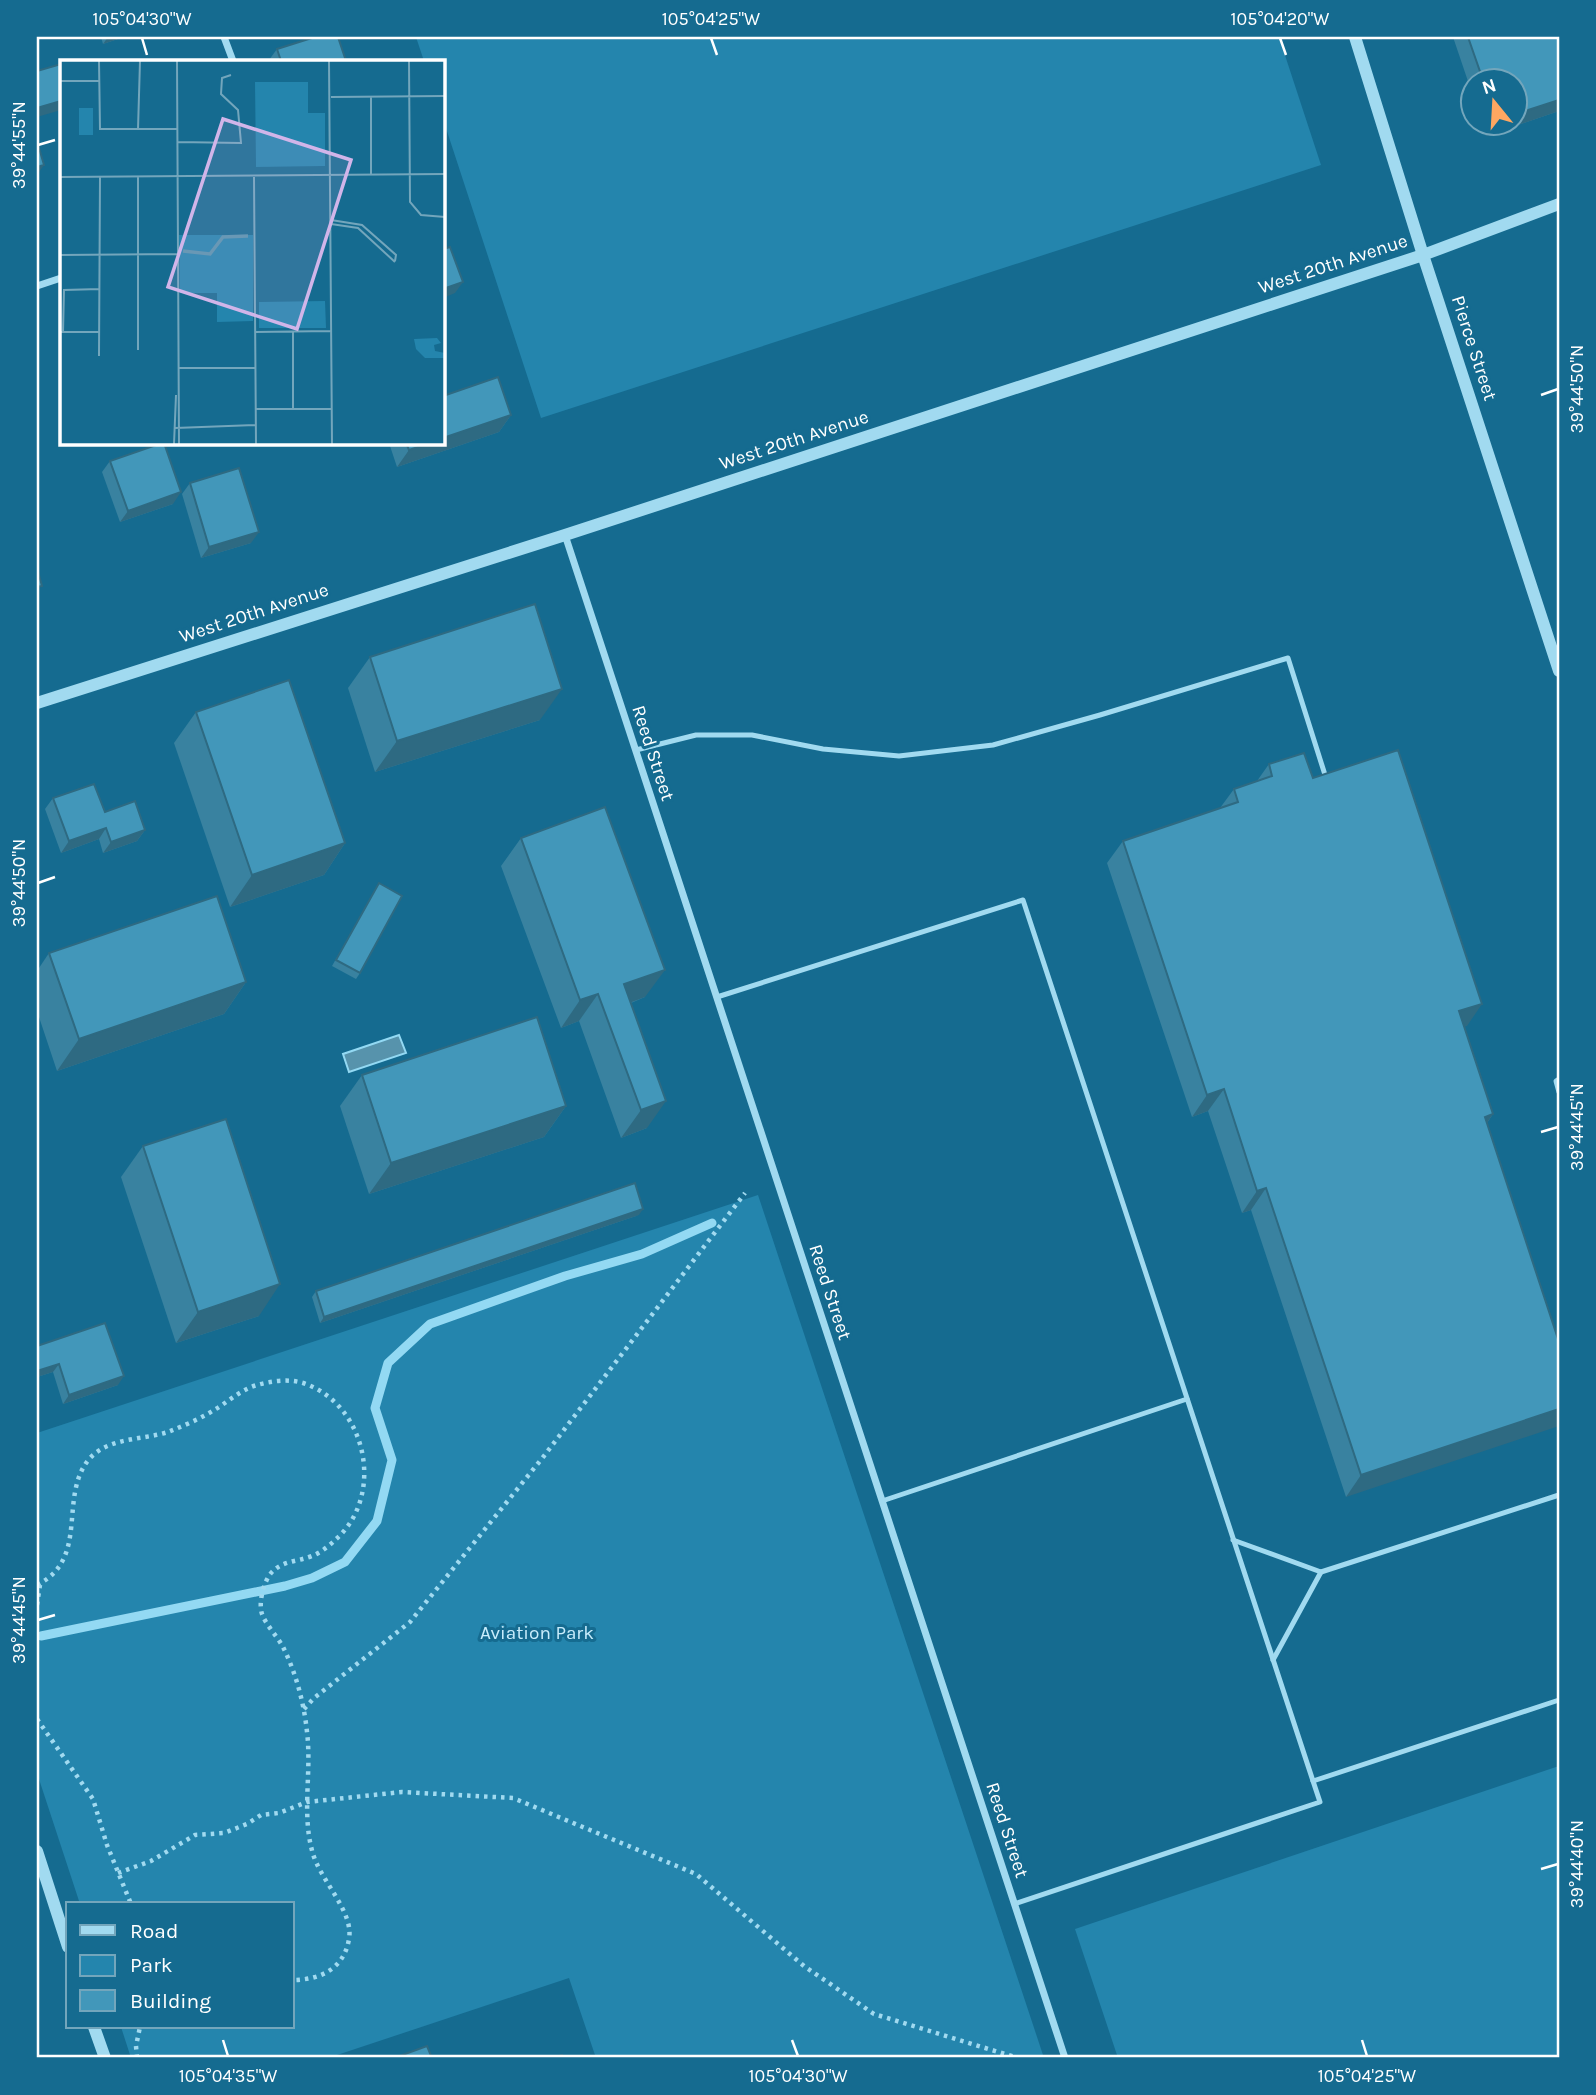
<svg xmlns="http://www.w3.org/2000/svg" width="1596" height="2095" viewBox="0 0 1596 2095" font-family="Karla,sans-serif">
<rect width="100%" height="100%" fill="#156b90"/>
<g fill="#2485ad">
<path d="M416,37H1279L1321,165L541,418L443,119V61H424Z"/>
<path d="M758,1195L1044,2058H596L569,1978L328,2058H131L121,2027H292V1904H80L37,1773V1433Z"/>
<path d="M1559,1766V2058H1118L1075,1929Z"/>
</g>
<path fill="#5793ac" stroke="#93d9f3" stroke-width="2" d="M399,1035L406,1053L349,1072L343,1054Z"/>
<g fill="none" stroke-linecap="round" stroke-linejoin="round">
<path stroke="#93d9f3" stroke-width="9" d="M41,1636L285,1586L312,1578L345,1562L377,1521L392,1460L375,1408L388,1363L430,1324L565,1276L642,1254L712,1223"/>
<g stroke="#a1daf0" stroke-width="4.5" stroke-dasharray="3.5 5" stroke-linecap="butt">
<path d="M37,1585C91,1558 57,1496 90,1458C110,1437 143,1440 168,1432C183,1426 200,1419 214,1410C228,1402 240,1390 257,1385C272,1381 290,1378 306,1384C368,1407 385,1497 335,1540C329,1546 320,1553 312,1556C297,1562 284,1560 272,1572C264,1580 258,1603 262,1614C266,1625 277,1636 283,1647C296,1673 304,1703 307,1732C312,1773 301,1814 313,1854C321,1881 354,1912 349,1939C344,1969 320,1980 292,1980"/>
<path d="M37,1605L40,1585"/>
<path d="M304,1709L314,1698L410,1622L544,1456L745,1193"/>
<path d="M37,1719L93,1799L107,1845L131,1904"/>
<path d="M118,1873L151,1861L195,1835L224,1833L247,1824L261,1815L279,1813L307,1802L402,1792L513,1798L696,1874L804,1966L874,2014L1018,2058"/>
<path d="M137,2058L136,2046L140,2027"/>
</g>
<g stroke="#a1daf0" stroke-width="5">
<path d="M636,750L696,735H752L823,749L899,756L993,745L1100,715L1288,658L1326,778"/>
<path d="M717,997L1023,900L1313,1781L1320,1802L1014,1904"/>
<path d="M1559,1079L1556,1081L1559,1092"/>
<path d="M882,1501L1187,1399"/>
<path d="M1233,1540L1321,1572L1559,1495"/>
<path d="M1273,1660L1321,1572"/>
<path d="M1313,1781L1559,1700"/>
</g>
<g stroke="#a1daf0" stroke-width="7">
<path d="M224,37L233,61"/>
<path d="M37,286L61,278"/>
<path d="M565,535L1065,2058"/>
</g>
<g stroke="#a1daf0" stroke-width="12">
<path d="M1355,37L1423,255L1559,671"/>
<path d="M37,703L565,535L1423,255L1559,204"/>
<path d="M37,1851L68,1947"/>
<path d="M94,2027L105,2058"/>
</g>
</g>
<g fill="#3982a0">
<path d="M101,37H124L103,44Z"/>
<path d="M1453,37H1559V111L1486,136L1481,122H1516V80H1474V99Z"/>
<path d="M277,49L346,61H269V60Z"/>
<path d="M511,415L499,432L397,467L389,443H443Z"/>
<path d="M110,461L173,504L120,522L102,472Z"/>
<path d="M190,483L251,543L201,558L182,494Z"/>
<path d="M370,657L540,720L375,772L348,688Z"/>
<path d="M196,712L345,843L324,875L230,907L174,743Z"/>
<path d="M1269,764L1313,778L1467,1026H1464L1493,1114L1487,1123L1559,1342L1346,1497L1251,1210L1242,1213L1208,1111L1192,1117L1107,863L1123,841L1220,808L1234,789L1257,781Z"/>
<path d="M53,798L105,812L145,830L137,841L103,853L99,839L61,853L45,809Z"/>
<path d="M521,838L645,997L631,1003L647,1128L621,1138L579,1021L561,1028L501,866Z"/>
<path d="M379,883L360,973L356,979L332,966Z"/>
<path d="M49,953L246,982L224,1014L57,1071L37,1011V971Z"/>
<path d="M362,1075L566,1106L544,1137L369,1194L340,1106Z"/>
<path d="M143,1146L259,1316L176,1343L121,1177Z"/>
<path d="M639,1215L320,1323L312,1297L316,1291Z"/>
<path d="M37,1346L118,1385L63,1404L53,1372L37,1377Z"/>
</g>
<g fill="#2e6a82">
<path d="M108,37H124L103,44Z"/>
<path d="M1559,100V111L1486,136L1495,122H1516V114Z"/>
<path d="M61,101V110L37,117V108Z"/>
<path d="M44,165L37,175V167Z"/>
<path d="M463,282L455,293L443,298V289Z"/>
<path d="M511,415L499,432L397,467L409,450L430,443H443V438Z"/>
<path d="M181,492L173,504L120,522L128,511Z"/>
<path d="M259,532L251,543L201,558L209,547Z"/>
<path d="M562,689L540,720L375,772L397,741Z"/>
<path d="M106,828L99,839L61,853L69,841Z"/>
<path d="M145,830L137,841L103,853L111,842Z"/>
<path d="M345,843L324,875L230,907L252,875Z"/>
<path d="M665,970L645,997L605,1012L624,984Z"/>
<path d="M246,982L224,1014L57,1071L79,1039Z"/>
<path d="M598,994L579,1021L561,1028L580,1000Z"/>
<path d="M1482,1004L1467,1026L1444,1033L1459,1011Z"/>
<path d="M1224,1089L1208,1111L1192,1117L1207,1095Z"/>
<path d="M666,1101L647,1128L621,1138L641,1110Z"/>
<path d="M566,1106L544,1137L369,1194L391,1163Z"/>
<path d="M1493,1114L1478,1136L1485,1117Z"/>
<path d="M1266,1188L1251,1210L1242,1213L1257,1191Z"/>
<path d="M643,1209L639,1215L320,1323L324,1317Z"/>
<path d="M280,1284L259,1316L176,1343L198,1312Z"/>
<path d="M59,1364L53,1372L37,1377V1371Z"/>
<path d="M124,1376L118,1385L63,1404L69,1395Z"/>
<path d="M1559,1409V1426L1346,1497L1361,1475Z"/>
</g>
<g fill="#4297ba" stroke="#2e6a82" stroke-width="2">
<path d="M315,37H338L346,61H281L277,49Z"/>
<path d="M1468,37H1559V100L1516,114V80H1483Z"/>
<path d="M61,64V101L37,108V71Z"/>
<path d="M37,141L44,165L37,167Z"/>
<path d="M450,247L463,282L443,289V249Z"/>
<path d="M498,377L511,415L443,438V396Z"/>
<path d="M162,443H164L181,492L128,511L110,461Z"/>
<path d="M406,443H430L409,450Z"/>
<path d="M239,468L259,532L209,547L190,483Z"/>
<path d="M37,568L42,586L37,587Z"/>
<path d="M535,604L562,689L397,741L370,657Z"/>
<path d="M289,680L345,843L252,875L196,712Z"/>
<path d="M1398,750L1482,1004L1459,1011L1493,1114L1485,1117L1559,1342V1409L1361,1475L1266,1188L1257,1191L1224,1089L1207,1095L1123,841L1238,802L1234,789L1272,776L1269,764L1304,753L1313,778Z"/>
<path d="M94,784L105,812L135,801L145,830L111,842L106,828L69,841L53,798Z"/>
<path d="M605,807L665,970L624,984L666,1101L641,1110L598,994L580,1000L521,838Z"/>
<path d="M379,883L402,896L360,973L336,960Z"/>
<path d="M217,896L246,982L79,1039L49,953Z"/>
<path d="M537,1017L566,1106L391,1163L362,1075Z"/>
<path d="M226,1119L280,1284L198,1312L143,1146Z"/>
<path d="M635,1183L643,1209L324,1317L316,1291Z"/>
<path d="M105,1323L124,1376L69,1395L59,1364L37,1371V1346Z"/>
<path d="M427,2046L432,2058H394Z"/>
<path d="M562,2055L563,2058H552Z"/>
</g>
<path fill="none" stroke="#fff" stroke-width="2.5" d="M142,38L147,55M711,38L717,55M1280,38L1286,55M38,145L55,140M1541,395L1558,389M38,883L55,877M1541,1132L1558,1127M38,1620L55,1615M1541,1869L1558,1864M223,2040L228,2056M792,2040L798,2056M1362,2040L1367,2056"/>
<g text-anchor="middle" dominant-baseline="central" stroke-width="6" stroke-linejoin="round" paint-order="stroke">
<g font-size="19" fill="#fff" stroke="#156b90">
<text transform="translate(1333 264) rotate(-18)">West 20th Avenue</text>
<text transform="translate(1474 348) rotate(72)">Pierce Street</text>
<text transform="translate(794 440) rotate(-18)">West 20th Avenue</text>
<text transform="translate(254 613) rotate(-18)">West 20th Avenue</text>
<text transform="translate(653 753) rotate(72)">Reed Street</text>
<text transform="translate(830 1292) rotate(72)">Reed Street</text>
<text transform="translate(1007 1830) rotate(72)">Reed Street</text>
</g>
<g font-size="19" fill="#c8edfc" stroke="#156b90">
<text x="537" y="1633">Aviation Park</text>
</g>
</g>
<g transform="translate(60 60)">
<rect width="385" height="385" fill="#156b90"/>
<path d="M195,22H248V53H265V106L196,107ZM19,48H33V75H19ZM119,175H193V261L157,262V233H120ZM265,241L266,268H199V242ZM377,278L381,283L374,285L375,291L385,293V298H365L356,289L354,279Z" fill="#2485ad"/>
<path fill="none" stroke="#5793ac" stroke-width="3.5" d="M123,191L150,194L163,177L188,176"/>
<path fill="none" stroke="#73a6bc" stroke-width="2" d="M39,1L40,69H117M117,1L119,384M269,1L272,384M349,1L350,142L361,155L385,157M0,21H39M311,36V115M271,37L385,36M78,69L80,1M117,82L181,83L178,50L161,34L162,18L171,15M78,116V290M0,117L385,114M194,117L196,384M271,160L302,165L336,195L335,201M271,164L298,168L335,202M0,195L118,194M233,271V349M0,272H40M3,272L4,230L40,229M195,272L271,271M39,296L40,117M118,308H195M195,349H271M115,368L195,365M114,384L116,335"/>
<path fill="#d1b5e9" fill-opacity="0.15" stroke="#d1b5e9" stroke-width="3.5" d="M163,59L291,100L237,269L108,227Z"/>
<rect width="385" height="385" fill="none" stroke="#fff" stroke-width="3.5"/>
</g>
<rect width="1596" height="2095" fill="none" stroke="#156b90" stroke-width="77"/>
<rect x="66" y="1902" width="228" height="126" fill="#156b90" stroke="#73a6bc" stroke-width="2"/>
<rect x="80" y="1925" width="35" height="10" fill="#a1daf0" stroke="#73a6bc" stroke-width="2"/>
<text x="130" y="1938" font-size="21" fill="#ffffff">Road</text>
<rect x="80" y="1955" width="35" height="21" fill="#2485ad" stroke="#73a6bc" stroke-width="2"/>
<text x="130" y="1972" font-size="21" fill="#ffffff">Park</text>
<rect x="80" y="1990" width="35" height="21" fill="#4297ba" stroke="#73a6bc" stroke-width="2"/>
<text x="130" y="2008" font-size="21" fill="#ffffff">Building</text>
<g transform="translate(1494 102) rotate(342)"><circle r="33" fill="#156b90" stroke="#73a6bc" stroke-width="2"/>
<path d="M0-5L12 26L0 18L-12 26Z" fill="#ffa761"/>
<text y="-10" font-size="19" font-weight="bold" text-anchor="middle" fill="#ffffff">N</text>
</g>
<rect x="38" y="38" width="1520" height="2018" fill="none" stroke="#fff" stroke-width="2.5"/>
<g font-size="18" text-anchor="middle" fill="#fff">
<text x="142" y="25">105°04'30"W</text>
<text x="711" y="25">105°04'25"W</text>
<text x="1280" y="25">105°04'20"W</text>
<text transform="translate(19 145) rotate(-90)" y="6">39°44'55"N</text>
<text transform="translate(1577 389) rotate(-90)" y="6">39°44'50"N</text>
<text transform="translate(19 883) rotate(-90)" y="6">39°44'50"N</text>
<text transform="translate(1577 1127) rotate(-90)" y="6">39°44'45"N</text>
<text transform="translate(19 1620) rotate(-90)" y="6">39°44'45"N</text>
<text transform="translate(1577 1864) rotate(-90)" y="6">39°44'40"N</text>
<text x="228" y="2082">105°04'35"W</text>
<text x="798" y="2082">105°04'30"W</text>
<text x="1367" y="2082">105°04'25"W</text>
</g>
</svg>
